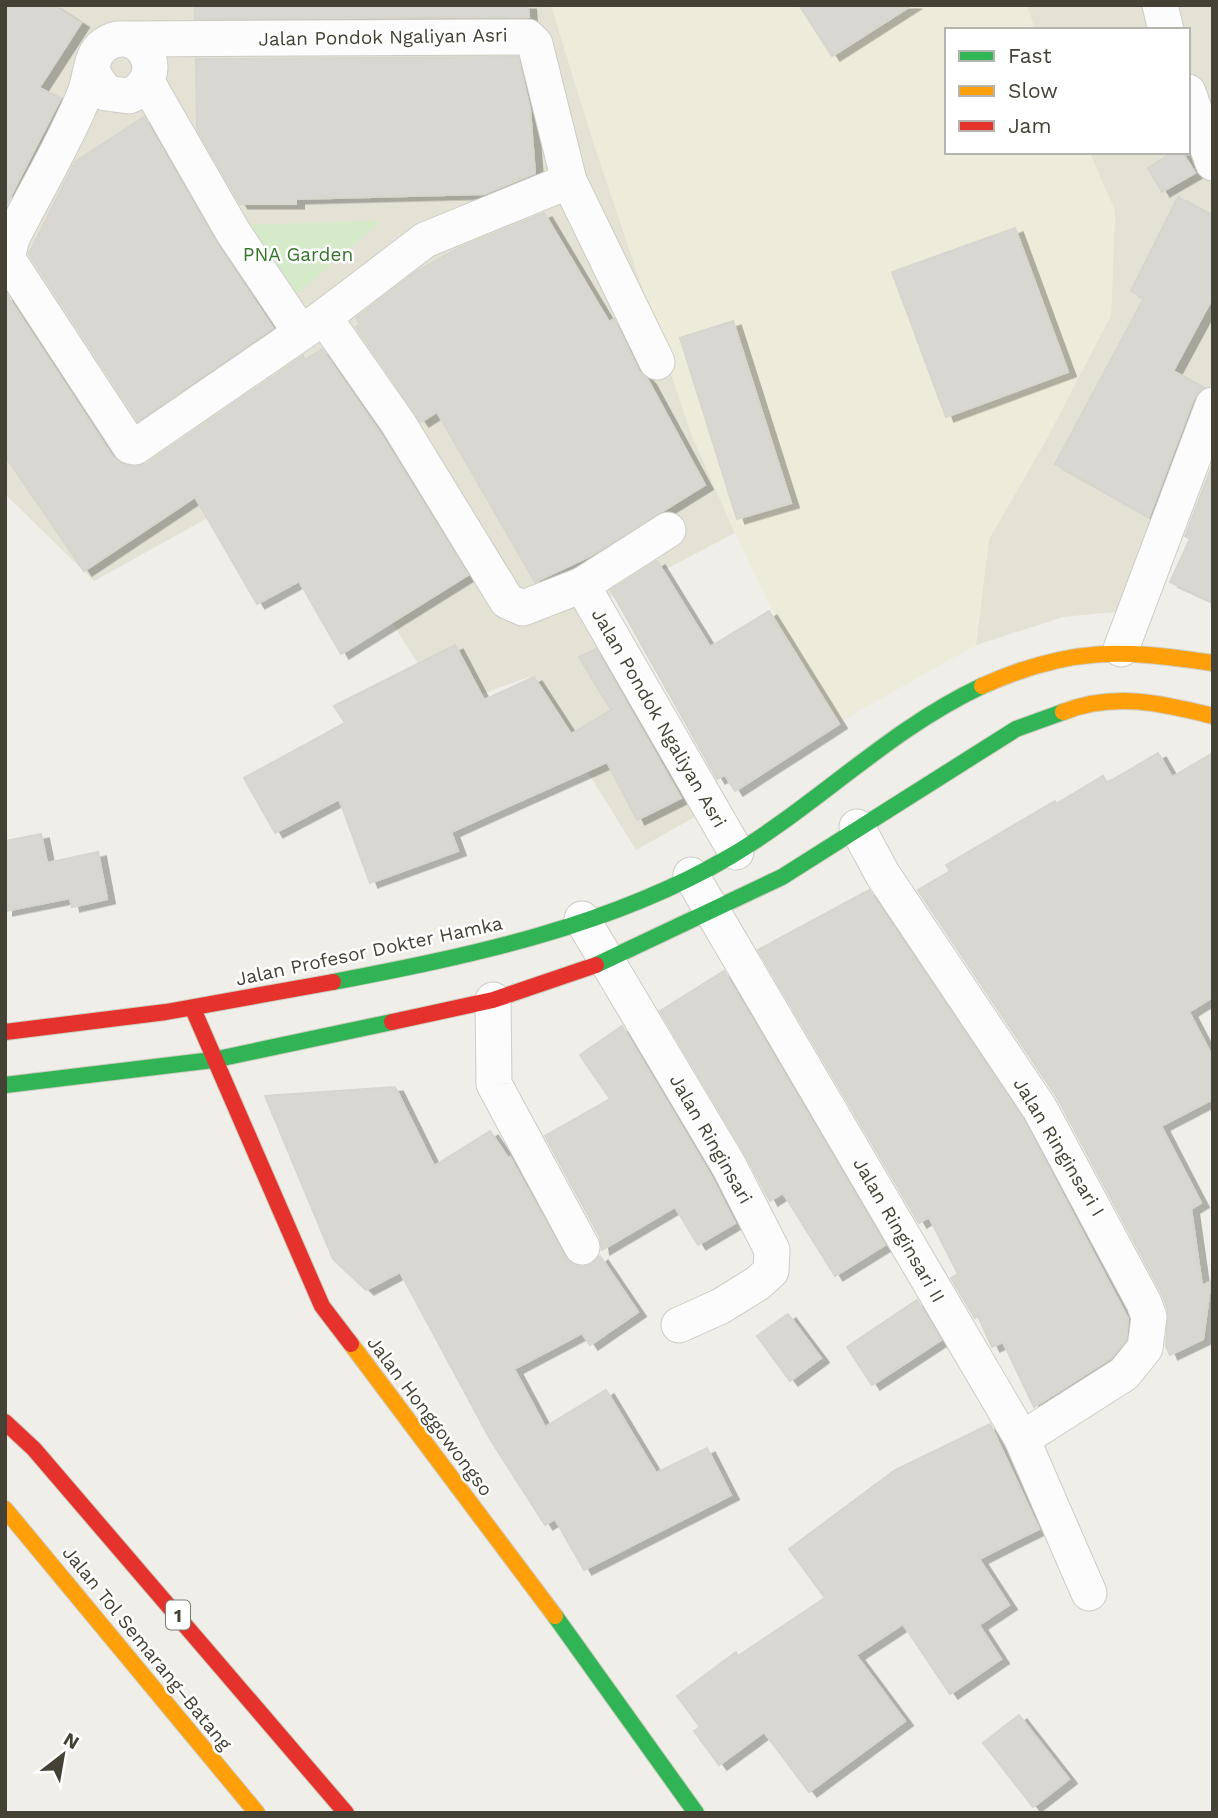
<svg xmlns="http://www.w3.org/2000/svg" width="1218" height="1818" viewBox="0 0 1218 1818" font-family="'Work Sans',sans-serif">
<defs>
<filter id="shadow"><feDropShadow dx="8" dy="4.5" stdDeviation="0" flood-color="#0004"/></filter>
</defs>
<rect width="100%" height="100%" fill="#efeee8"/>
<g fill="#e3e2d5">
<path d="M5,5H551L594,144L691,433L735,533L610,598L725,800L636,850L529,677L446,707L294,470L94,581L5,494Z"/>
<path d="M1027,5H1213V434L1147,609L1063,617L976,645L989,539L1047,438L1111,315L1115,211L1089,152H1188V30H1035Z"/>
</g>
<path fill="#edecda" d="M551,5H1027L1035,30H947V152H1089L1115,211L1111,315L1047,438L989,539L976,645L829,728L735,533L691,433L594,144Z"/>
<path fill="#d5eac8" d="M381,221L294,297L240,225Z"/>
<g fill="#d9d7d1" stroke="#d7d6ce" stroke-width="2" filter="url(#shadow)">
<path d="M5,5H53L81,23L39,88L61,98L5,207Z"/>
<path d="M195,5H528L529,17L195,19Z"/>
<path d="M799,5H912L832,56Z"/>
<path d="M518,57L530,109L535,173L484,194L296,199V204H240L197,129L196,59Z"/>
<path d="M144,117L216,242L273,328L138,421L29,254L75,162Z"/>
<path d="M1173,152H1182L1195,173L1162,192L1148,168Z"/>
<path d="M1178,197L1213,216V297L1173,371L1204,388L1194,398L1149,517L1055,464L1144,298L1131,291Z"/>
<path d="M544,213L609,322L614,319L639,371L648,380L705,485L590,556L535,582L437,412L421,422L356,327L360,325L356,318L417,271L459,248Z"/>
<path d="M1015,228L1068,372L946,417L892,272Z"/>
<path d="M5,292L113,457L131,467L146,464L303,356L305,360L322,349L381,434L468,575L341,654L299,581L257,604L195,497L84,571L5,456Z"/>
<path d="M733,321L791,503L737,519L680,338Z"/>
<path d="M1213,463V602L1170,582L1190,539L1185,536Z"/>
<path d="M657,561L710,647L769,611L839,724L735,791L725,775L717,779L611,590Z"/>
<path d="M455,645L484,700L534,677L571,734L611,710L579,657L596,649L681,798L637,820L607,762L451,832L458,851L370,883L339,799L275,833L244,778L345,723L334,706Z"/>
<path d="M1158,753L1172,777L1213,753V997L1189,1012L1213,1058V1099L1161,1126L1201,1203L1191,1209L1202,1286L1211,1281L1203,1339L1170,1355L1166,1346L1168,1311L1163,1296L1058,1099L918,890L950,871L946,865L1055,801L1056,804L1103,776L1107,783Z"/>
<path d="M41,834L47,863L98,852L107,899L72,907L70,898L5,911V841Z"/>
<path d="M869,890L1023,1119L1128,1319L1126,1340L1111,1358L1034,1407L1003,1342L992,1347L978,1316L975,1318L951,1278L958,1274L929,1217L919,1223L758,950Z"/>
<path d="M724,971L885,1245L835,1276L783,1193L770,1201L746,1156L660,1011Z"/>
<path d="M622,1026L711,1176L735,1223L698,1245L675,1207L602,1250L600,1237L545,1136L610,1099L580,1055Z"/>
<path d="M395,1087L434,1166L490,1131L508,1158L510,1157L565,1257L572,1264L582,1267L592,1264L600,1256L638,1312L590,1345L582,1333L514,1369L545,1427L606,1390L656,1473L707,1448L731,1495L584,1570L555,1519L545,1525L490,1439L400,1272L366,1290L333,1259L265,1096Z"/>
<path d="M917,1300L941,1340L872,1385L847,1347Z"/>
<path d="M788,1314L821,1358L790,1381L757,1336Z"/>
<path d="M990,1424L1039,1529L979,1559L1009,1605L979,1625L1001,1659L950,1694L903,1624L856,1655L905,1721L809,1792L764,1732L719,1765L694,1731L700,1727L677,1696L736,1652L738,1656L825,1598L789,1549L895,1470Z"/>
<path d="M1019,1715L1069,1779L1033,1807L983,1743Z"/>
</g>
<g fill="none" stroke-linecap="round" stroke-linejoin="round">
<defs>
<g id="street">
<path d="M1160,5L1166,30"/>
<path d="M129,39L528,37L535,44L569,181L657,362"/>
<path d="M93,74L106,93L129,96C173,75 139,21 104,45C90,55 91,78 85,93C65,143 36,190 12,238L7,258L130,446L135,447L324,317L425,240L569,181"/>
<path d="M147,82L233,232L301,333"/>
<path d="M1188,92L1213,163"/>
<path d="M324,317L398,423L507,601L523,608L582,585L668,530"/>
<path d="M582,585L736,852"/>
<path d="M1121,649L1213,405"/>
<path d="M857,827L883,875L1040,1109L1144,1303L1149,1317L1145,1348L1124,1374L1022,1439"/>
<path d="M691,875L1022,1439L1089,1593"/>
<path d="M582,919L729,1166L772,1250L771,1271L758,1283L721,1306L679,1325"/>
<path d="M493,1000L494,1084L582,1247"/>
</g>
<g id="fast">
<path d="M596,965L782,877L1016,729L1063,712"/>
<path d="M333,982C469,956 610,927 731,856C818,804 890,729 982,686"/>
<path d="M5,1085L213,1060L392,1022"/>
<path d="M555,1616L696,1813"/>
</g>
<g id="slow">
<path d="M982,686C1069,647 1121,649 1213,663"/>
<path d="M1063,712C1114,692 1162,703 1213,716"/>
<path d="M351,1344L555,1616"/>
<path d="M5,1509L257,1813"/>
</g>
<g id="jam">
<path d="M193,1009L322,1306L351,1344"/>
<path d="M392,1022L493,1000L596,965"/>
<path d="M5,1032L166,1012L333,982"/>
<path d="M5,1422L34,1449L346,1813"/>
</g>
</defs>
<use href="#street" stroke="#cdccc6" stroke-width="37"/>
<use href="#fast" stroke="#cdccbe" stroke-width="18"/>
<use href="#slow" stroke="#cdccbe" stroke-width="18"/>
<use href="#jam" stroke="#cdccbe" stroke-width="18"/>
<use href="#street" stroke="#fdfcfc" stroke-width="35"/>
<use href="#fast" stroke="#30b455" stroke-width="16"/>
<use href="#slow" stroke="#ff9f0a" stroke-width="16"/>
<use href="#jam" stroke="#e5322d" stroke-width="16"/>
</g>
<g text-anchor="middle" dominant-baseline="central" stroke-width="5" stroke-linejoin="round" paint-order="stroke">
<rect fill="#fff" stroke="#7c7b72" stroke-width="2" x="166" y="1600.5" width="24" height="29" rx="5"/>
<g font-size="18" font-weight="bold" fill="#444235">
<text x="178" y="1615">1</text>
</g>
<g font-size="19" fill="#444235" stroke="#fff">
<text transform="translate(383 37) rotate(-1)">Jalan Pondok Ngaliyan Asri</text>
<text transform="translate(659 718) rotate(60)">Jalan Pondok Ngaliyan Asri</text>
<text transform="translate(369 951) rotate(-12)">Jalan Profesor Dokter Hamka</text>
<text transform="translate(711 1139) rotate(60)">Jalan Ringinsari</text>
<text transform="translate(1059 1147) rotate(59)">Jalan Ringinsari I</text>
<text transform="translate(899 1230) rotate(60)">Jalan Ringinsari II</text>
<text transform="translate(430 1416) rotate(53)">Jalan Honggowongso</text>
<text transform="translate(147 1648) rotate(51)">Jalan Tol Semarang–Batang</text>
</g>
<g font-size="19" fill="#34752a" stroke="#fff">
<text x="298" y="254">PNA Garden</text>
</g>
</g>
<rect width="1218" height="1818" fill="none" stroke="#444235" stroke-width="14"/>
<rect x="945" y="28" width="245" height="126" fill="#ffffff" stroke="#b4b3ae" stroke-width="2"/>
<rect x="959" y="51" width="35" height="10" fill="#30b455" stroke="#b4b3ae" stroke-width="2"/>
<text x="1008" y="63" font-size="21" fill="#444235">Fast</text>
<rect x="959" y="86" width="35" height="10" fill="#ff9f0a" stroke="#b4b3ae" stroke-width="2"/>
<text x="1008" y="98" font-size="21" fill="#444235">Slow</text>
<rect x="959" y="121" width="35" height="10" fill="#e5322d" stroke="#b4b3ae" stroke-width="2"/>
<text x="1008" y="133" font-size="21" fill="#444235">Jam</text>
<g transform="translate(63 1755) rotate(31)" stroke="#ffffff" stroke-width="5" paint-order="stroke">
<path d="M0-5L12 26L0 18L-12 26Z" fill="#444235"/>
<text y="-10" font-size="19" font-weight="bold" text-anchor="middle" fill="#444235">N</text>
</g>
</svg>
